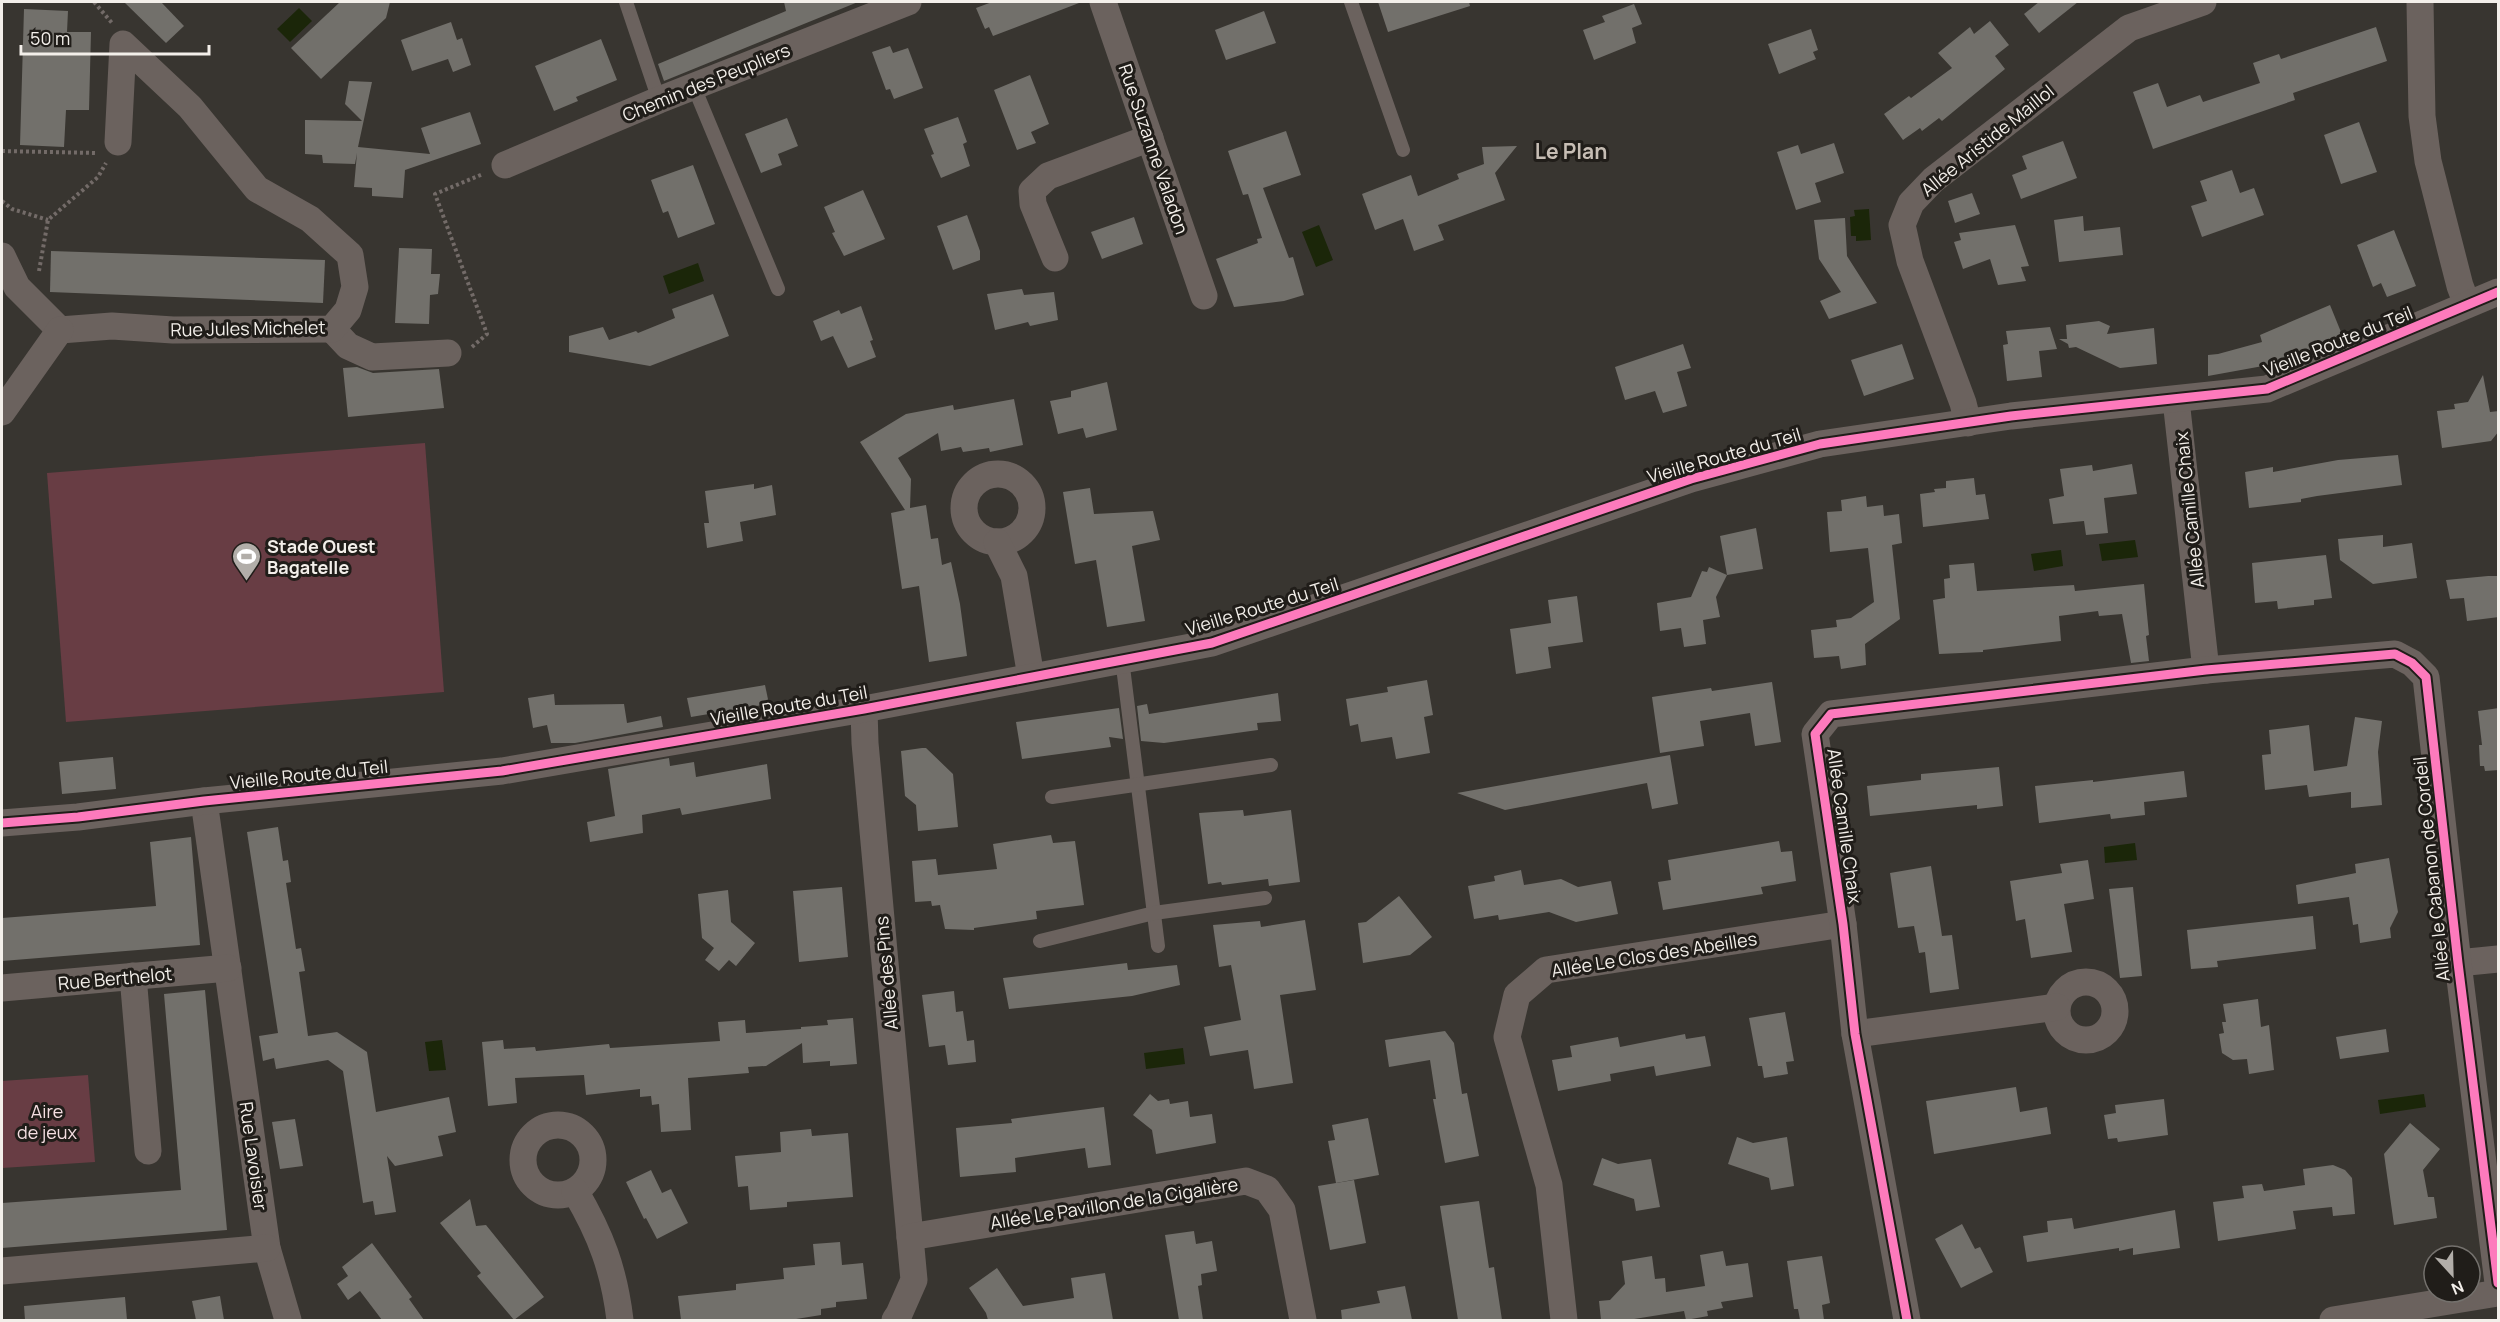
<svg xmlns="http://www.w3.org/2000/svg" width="2500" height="1322" viewBox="0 0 2500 1322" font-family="Manrope,sans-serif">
<rect width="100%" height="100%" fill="#383530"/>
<g fill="#683d44">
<path d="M425,443L444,692L66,722L47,473Z"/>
<path d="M88,1075L95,1162L2,1168V1081Z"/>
</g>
<g fill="#1b2609">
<path d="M299,8L312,21L290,42L277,29Z"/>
<path d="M1869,209L1871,240L1856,241V236H1851L1850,217L1855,216L1854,210Z"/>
<path d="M1319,225L1333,260L1316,267L1302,232Z"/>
<path d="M698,263L704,281L669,294L663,276Z"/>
<path d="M2135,540L2138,557L2102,561L2099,544Z"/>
<path d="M2061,550L2063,566L2034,571L2031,554Z"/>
<path d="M2135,843L2137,860L2105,863L2104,847Z"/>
<path d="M442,1040L446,1070L429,1071L425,1042Z"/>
<path d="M1183,1048L1185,1064L1146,1069L1144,1053Z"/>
<path d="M2424,1094L2426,1107L2380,1114L2378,1100Z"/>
</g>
<g fill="#72706b">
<path d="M124,2H161L184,26L166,43Z"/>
<path d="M340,2H390L386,18L321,79L291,48Z"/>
<path d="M784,2H858L664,81L658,64L786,11Z"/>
<path d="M992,2H1079V3L993,36L989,27L985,29L976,8Z"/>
<path d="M1378,2H1469L1470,6L1388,32Z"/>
<path d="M2039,2H2078L2039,33L2024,14Z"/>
<path d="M1634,4L1642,24L1632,28L1636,43L1594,60L1583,30L1605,22L1602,16Z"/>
<path d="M24,9L68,11L67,32H91L89,110H66L64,147L20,145Z"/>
<path d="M1264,11L1276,43L1226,60L1215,30Z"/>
<path d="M1990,21L2009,45L1995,56L2005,69L1942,121L1939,118L1922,131L1920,128L1903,140L1884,114L1909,96L1911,98L1952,68L1938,53L1970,27L1974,34Z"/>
<path d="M451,22L457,40L462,38L471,65L453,72L448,59L412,71L401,40Z"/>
<path d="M2376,27L2387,61L2293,93L2295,100L2153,149L2133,92L2158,83L2167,107L2200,95L2203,102L2260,83L2253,63L2279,54L2281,59Z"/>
<path d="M1811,29L1818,50L1813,52L1816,59L1779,74L1768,44Z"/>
<path d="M601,39L617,80L576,97L578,101L554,111L535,66Z"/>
<path d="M890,46L893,53L908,48L923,88L894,99L890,89L886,90L872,52Z"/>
<path d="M1030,75L1049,124L1031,132L1036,143L1017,150L994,90Z"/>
<path d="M349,81L372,82L358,147L430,154L421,128L470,112L481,144L405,170L403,198L372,196V188L354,187L357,153L355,164L323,163L322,155L305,154V120L362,121L345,104Z"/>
<path d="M958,117L967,142L963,144L970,166L941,178L931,155L934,154L924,129Z"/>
<path d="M787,118L798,146L778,154L782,165L761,173L745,134Z"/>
<path d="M2359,122L2377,172L2341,184L2324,135Z"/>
<path d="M1286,131L1301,175L1263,188L1289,258L1293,257L1304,295L1284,301L1234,307L1216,259L1258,243L1257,239L1262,238L1248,194L1243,195L1228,151Z"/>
<path d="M2063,141L2077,178L2021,199L2012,175L2027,169L2022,156Z"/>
<path d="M1834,143L1844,173L1815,183L1821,202L1796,210L1777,152L1798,145L1801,154Z"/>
<path d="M1517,146L1495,173L1505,200L1438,225L1444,240L1414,251L1403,219L1375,230L1362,194L1411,175L1418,196L1459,179L1457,174L1484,164L1482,147Z"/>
<path d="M693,165L715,224L678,238L668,211L663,213L651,180Z"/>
<path d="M2232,170L2240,193L2254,188L2264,215L2202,237L2191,206L2207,201L2200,181Z"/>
<path d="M863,190L885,239L844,256L832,233L835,232L824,207Z"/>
<path d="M1972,193L1980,214L1955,223L1948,201Z"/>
<path d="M967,215L980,251V260L953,270L937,226Z"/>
<path d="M2083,216L2084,231L2120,227L2123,255L2059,262L2054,220Z"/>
<path d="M1134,217L1143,244L1102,259L1091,232Z"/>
<path d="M1845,218L1847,256L1877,303L1829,319L1820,301L1841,292L1819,259L1814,220Z"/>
<path d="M2015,225L2029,266L2021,267L2026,281L1998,285L1990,259L1963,269L1954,242L1961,240L1959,233Z"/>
<path d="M2394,230L2416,286L2387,297L2381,283L2373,287L2357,245Z"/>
<path d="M399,248L432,249L431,274H440L438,294L430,295L429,324L395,323Z"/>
<path d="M51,251L325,260L323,303L50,292Z"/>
<path d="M1022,289L1024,295L1054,292L1058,320L1030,326L1028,322L995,330L987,294Z"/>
<path d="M713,294L729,336L650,366L569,352V336L603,327L609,340L636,331L638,333L675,318L672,309Z"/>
<path d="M2330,305L2343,337L2274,364L2208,376V355L2218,354L2262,342L2260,335Z"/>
<path d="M861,306L873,340L870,341L876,357L848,368L833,336L821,341L813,321L839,310L841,314Z"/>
<path d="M2099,321L2110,326L2107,334L2154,328L2157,364L2120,368L2076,347L2069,348L2068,344L2059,339H2067L2066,325Z"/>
<path d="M2050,327L2057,349L2039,351L2042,377L2007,381L2003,345L2008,344L2006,331Z"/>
<path d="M1683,344L1691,368L1677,372L1687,406L1663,413L1655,391L1625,400L1615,367Z"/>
<path d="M1902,344L1914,379L1864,396L1851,360Z"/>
<path d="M357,367L373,373L439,369L444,408L348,417L343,368Z"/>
<path d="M2483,375L2490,412L2499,411V431L2491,441L2442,448L2437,411L2455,409L2454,404L2468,402Z"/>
<path d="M1107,382L1117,430L1086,438L1083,428L1058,434L1050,401L1071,397V391Z"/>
<path d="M1014,399L1023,445L990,452L989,448L963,452L961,447L941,451L938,433L898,458L911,479L910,508L926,505L931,539L938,538L942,565L951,562L960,604L967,656L929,662L919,586L902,589L891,513L905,510L860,442L906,414L953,405L954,410Z"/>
<path d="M2398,455L2402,485L2317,496L2301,499V502L2249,508L2245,472L2273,467V472L2338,460Z"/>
<path d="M2132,464L2137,494L2104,498L2108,533L2086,535L2084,521L2053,524L2049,499L2064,496L2060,469L2092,465L2093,471Z"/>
<path d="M1974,478L1976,495L1985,494L1989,519L1923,527L1920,494L1935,492L1934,489L1946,488V481Z"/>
<path d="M754,484V489L772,485L776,515L740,522L743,541L707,548L704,523H709L705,491Z"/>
<path d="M1090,488L1094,514L1153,511L1160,540L1132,546L1145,621L1107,627L1096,560L1075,564L1063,492Z"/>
<path d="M1866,496L1867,507L1883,505L1884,516L1899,514L1902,543L1892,545L1900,619L1865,644L1866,665L1841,669L1839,656L1814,658L1811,630L1837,627L1836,620L1851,618L1874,602L1868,548L1830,552L1827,512L1842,511L1841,500Z"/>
<path d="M1756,528L1763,569L1727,575L1720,536Z"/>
<path d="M2383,535V547L2412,543L2417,578L2373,584L2340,560L2338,539Z"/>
<path d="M2326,555L2332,598L2314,600V605L2278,609L2277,601L2255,603L2252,563Z"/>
<path d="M1974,563L1977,591L2074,585L2075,591L2144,584L2149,635L2146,636L2149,661L2131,663L2122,614L2099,616L2098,611L2059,616L2061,641L1983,650V652L1939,654L1933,600L1945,598L1944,579L1950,578L1949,565Z"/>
<path d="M1709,567L1727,575L1716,597L1720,617L1703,620L1706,644L1684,647L1681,628L1660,631L1657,603L1691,597L1702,571L1707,572Z"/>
<path d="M2488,576H2499V617L2467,621L2464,598L2450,599L2446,580Z"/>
<path d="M1577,596L1583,642L1548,647L1551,668L1516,674L1510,629L1551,623L1548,600Z"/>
<path d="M1427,680L1433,715L1424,717L1430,753L1396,759L1392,737L1361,742L1358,724L1350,726L1346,699L1388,692L1387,687Z"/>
<path d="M1772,682L1781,742L1755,746L1750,713L1700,721L1704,746L1660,753L1652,697L1711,688L1712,691Z"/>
<path d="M765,685L769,704L691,717L687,698Z"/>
<path d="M1278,693L1281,721L1257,723L1258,730L1164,743L1141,741L1137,706L1147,704L1149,714Z"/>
<path d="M554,694L555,705L624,704L627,723L661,716L663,727L575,743H551L547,725L533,728L528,698Z"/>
<path d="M1119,708L1123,739L1109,737L1111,747L1022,759L1016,722Z"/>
<path d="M2499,708V770L2485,771L2484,766H2480L2479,745H2482L2478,711Z"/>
<path d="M2355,717L2382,721L2378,752L2382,805L2351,808V792L2309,797L2307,785L2265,790L2262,755L2271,754L2269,730L2309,725L2314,771L2347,766Z"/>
<path d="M922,748H926L953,774L958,827L918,831L916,805L905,796L901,751Z"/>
<path d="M1670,755L1678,804L1652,809L1647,783L1505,810L1457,793Z"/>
<path d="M113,757L116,789L62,794L59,762Z"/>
<path d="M669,758L670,766L694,762L696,777L767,764L771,799L682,815L680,808L642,815L643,833L590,842L587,822L615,816L608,769Z"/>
<path d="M1999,767L2003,806L1977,809V805L1870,816L1867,786L1921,780V774Z"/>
<path d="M2184,771L2187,797L2144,802L2145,815L2111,819L2110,814L2039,823L2035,786L2093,780V782Z"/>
<path d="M1243,810L1244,816L1291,810L1300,882L1269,886L1268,879L1222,885L1221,882L1208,884L1199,813Z"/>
<path d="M278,827L283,861L288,860L291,882L286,883L296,949L301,948L305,971L299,972L308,1036L337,1032L367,1052L376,1112L449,1097L456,1132L438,1136L443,1156L395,1166L387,1156L396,1212L375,1215L373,1201L363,1203L343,1071L328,1060L276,1069L274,1058L263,1061L259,1036L278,1033L247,832Z"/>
<path d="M1051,835L1053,843L1075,841L1084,905L1036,911L1037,919L974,928V930L945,929L940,905L932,906L931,901L915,902L912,861L936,859L938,875L997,869L993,844Z"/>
<path d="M191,837L200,945L2,961V918L156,906L150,842Z"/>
<path d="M1779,841L1781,852L1792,851L1796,881L1761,887L1763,894L1663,910L1658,882L1671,880L1668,860Z"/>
<path d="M2389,858L2398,912L2390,928L2391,938L2360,943L2358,924L2353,925L2349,897L2298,904L2296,885L2356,873L2355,864Z"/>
<path d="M2088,860L2094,899L2064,904L2072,952L2031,958L2025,919L2016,921L2010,881L2062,873L2060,864Z"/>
<path d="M1931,866L1942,936L1952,935L1959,989L1930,993L1925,952L1919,953L1914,926L1898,928L1890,873Z"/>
<path d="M1521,870L1524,885L1561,879L1578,887L1611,881L1618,914L1576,922L1549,912L1499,920L1498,915L1474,919L1468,886L1495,881L1494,876Z"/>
<path d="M842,887L848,957L799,962L793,891Z"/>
<path d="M2133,887L2142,976L2120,978L2109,889Z"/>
<path d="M728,890L731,922L755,943L736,966L729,960L719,971L705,960L714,948L702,938L698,894Z"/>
<path d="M1399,896L1432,937L1410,955L1363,963L1358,923L1366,922Z"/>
<path d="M2313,916L2316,949L2217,961L2218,967L2191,969L2187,930Z"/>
<path d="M1305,920L1316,990L1280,995L1293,1083L1254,1089L1248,1050L1210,1056L1204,1027L1241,1020L1231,965L1219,967L1213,925L1260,921L1261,927Z"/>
<path d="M1127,963L1128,970L1177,965L1180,985L1132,996L1009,1009L1003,978Z"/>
<path d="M205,990L227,1230L2,1248V1203L181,1190L164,994Z"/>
<path d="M954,991L956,1012L963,1011L967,1041L974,1040L976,1062L948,1065L945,1045L929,1047L922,995Z"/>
<path d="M2258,999L2261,1027L2269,1025L2274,1070L2249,1074L2247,1059L2233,1060L2222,1053L2219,1034L2224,1033L2222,1022H2226L2223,1004Z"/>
<path d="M1785,1012L1794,1061L1786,1062L1788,1074L1764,1078L1762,1066H1758L1749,1018Z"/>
<path d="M853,1018L857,1064L830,1066V1061L803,1063L802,1043L766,1066L748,1067L749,1073L688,1078L691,1130L661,1132L659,1104L652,1105L651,1096L640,1097V1089L586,1095L584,1075L515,1078L517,1103L488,1106L482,1042L503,1040L504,1049L535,1047L536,1051L609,1044L610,1048L720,1041L718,1022L745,1020L746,1033L801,1029V1027L828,1025L827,1020Z"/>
<path d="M2386,1029L2389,1052L2340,1059L2336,1037Z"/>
<path d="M1445,1031L1454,1043L1462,1094L1467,1093L1479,1156L1445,1163L1433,1099H1436L1430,1060L1389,1067L1385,1040Z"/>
<path d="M1685,1034L1686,1039L1705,1036L1711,1066L1656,1076L1654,1066L1610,1074L1611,1081L1558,1091L1552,1060L1572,1057L1570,1046L1618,1037L1620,1047Z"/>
<path d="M2016,1087L2020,1112L2047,1107L2051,1134L1934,1154L1926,1101Z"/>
<path d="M1150,1094L1158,1101L1169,1099L1170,1104L1188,1101L1190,1117L1212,1114L1216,1143L1156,1154L1152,1130L1133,1115Z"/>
<path d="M2164,1099L2168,1135L2118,1142L2117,1138L2108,1139L2104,1115L2116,1113L2115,1105Z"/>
<path d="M1104,1107L1111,1165L1088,1168L1085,1148L1015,1158L1016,1172L960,1177L956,1128L1012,1123L1011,1119Z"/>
<path d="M1368,1118L1379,1175L1336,1183L1328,1141L1335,1140L1332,1125Z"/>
<path d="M295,1119L303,1166L280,1169L272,1122Z"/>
<path d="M2410,1123L2440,1149L2423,1170L2428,1197H2434L2437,1218L2394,1225L2384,1154Z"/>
<path d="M811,1129L812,1136L848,1133L853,1197L787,1202V1207L750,1210L748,1186L738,1187L735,1156L781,1152L780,1132Z"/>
<path d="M1737,1137L1753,1143L1787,1137L1794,1186L1771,1190L1769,1178L1728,1164Z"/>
<path d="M1602,1158L1618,1164L1651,1159L1660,1207L1636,1211L1634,1199L1593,1185Z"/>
<path d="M2333,1165L2345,1170L2352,1178L2355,1214L2333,1216L2332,1207L2293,1211L2296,1229L2218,1241L2213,1202L2244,1198L2242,1186L2262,1184L2264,1191L2305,1185L2303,1169Z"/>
<path d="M651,1170L662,1193L671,1189L688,1223L657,1239L646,1218L644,1219L626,1182Z"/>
<path d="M1354,1180L1366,1243L1330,1250L1318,1186Z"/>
<path d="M470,1199L476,1226L486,1225L544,1297L514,1320L477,1276L481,1273L440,1223Z"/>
<path d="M1479,1201L1489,1268L1494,1267L1502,1320H1458L1440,1206Z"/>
<path d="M2175,1210L2180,1248L2133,1255V1248L2119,1251V1248L2027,1262L2023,1236L2048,1232L2047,1221L2072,1218L2074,1229Z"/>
<path d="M1962,1224L1975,1249L1980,1247L1993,1272L1961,1288L1935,1239Z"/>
<path d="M1194,1231L1196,1244L1212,1241L1217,1271L1201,1274L1202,1285L1198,1286L1203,1320H1179L1165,1235Z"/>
<path d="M840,1242L842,1265L863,1263L867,1299L836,1302V1307L821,1309V1315L790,1320H681L678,1296L736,1290V1284L784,1279L783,1268L815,1265L813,1244Z"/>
<path d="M372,1243L412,1297L409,1299L424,1320H382L360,1291L348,1300L337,1284L348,1276L342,1267Z"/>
<path d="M1723,1251L1726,1266L1748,1263L1753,1297L1721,1302L1723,1308L1707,1311L1708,1316L1686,1320L1684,1311L1628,1320H1601L1599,1301L1610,1300L1625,1284L1622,1261L1652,1256L1655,1279L1665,1278L1666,1292L1705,1286L1700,1255Z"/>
<path d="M1822,1256L1830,1303L1822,1305L1824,1320H1800L1798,1309H1794L1787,1261Z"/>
<path d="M997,1268L1023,1306L1074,1298L1071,1278L1105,1273L1113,1320H988L986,1313L969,1288Z"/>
<path d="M1405,1286L1412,1320H1342L1341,1310L1380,1303L1377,1291Z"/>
<path d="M220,1296L224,1320H196L192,1301Z"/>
<path d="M125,1297L127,1320H25L24,1306Z"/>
</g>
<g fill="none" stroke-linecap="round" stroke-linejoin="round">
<g stroke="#736b68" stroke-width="4" stroke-dasharray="3 3" stroke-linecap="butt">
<path d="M94,2L112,23"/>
<path d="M2,151L97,153"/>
<path d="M2,201L12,209L48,220"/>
<path d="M39,271L48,220L98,177L106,163"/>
<path d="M472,347L487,334L435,194L483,174"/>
</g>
<g stroke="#6b625e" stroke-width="14">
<path d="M626,2L659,100"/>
<path d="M1351,2L1403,150"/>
<path d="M694,87L778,289"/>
<path d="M1122,659L1158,946"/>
<path d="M1052,797L1271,765"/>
<path d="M1040,941L1154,913L1265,898"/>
</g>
<g stroke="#6b625e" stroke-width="27">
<path d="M1103,2L1204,296"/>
<path d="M2420,2L2422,116L2428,161L2460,286L2467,304"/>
<path d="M505,165L659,100L908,2"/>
<path d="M2,256L17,287L60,330"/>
<path d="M1055,258L1033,204L1032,191L1048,176L1150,138"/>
<path d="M332,329L348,346L372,357L448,353"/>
<path d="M60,330L112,326L173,330L332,329L348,310L355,287L350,255L310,219L257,189L190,107L123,44L118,142"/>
<path d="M2176,400L2206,670"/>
<path d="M2,412L60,330"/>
<path d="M1968,423L1963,403L1910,261L1902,225L1911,203L1933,180L2129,28L2203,2"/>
<circle cx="998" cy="508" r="34"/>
<path d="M997,542L1014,576L1031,677"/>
<path d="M864,709L865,743L910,1237"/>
<path d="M204,801L267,1248L288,1320"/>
<path d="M2,823L78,817L204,801L502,771L864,709L1212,643L1691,479L1820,444L2011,416L2267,389L2498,292"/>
<path d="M2458,963L2498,959"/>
<path d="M133,976L148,1151"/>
<circle cx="2086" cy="1011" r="29"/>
<path d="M2,988L228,968"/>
<path d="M1855,1034L2057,1007"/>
<circle cx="558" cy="1160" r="35"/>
<path d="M575,1191C601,1235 614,1270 620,1320"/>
<path d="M2,1271L267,1248"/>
<path d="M895,1320L899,1314L914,1280L910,1237L1246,1181L1267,1189L1282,1210L1303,1320"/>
<path d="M1564,1320L1549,1185L1507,1037L1517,995L1546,970L1843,924"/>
<path d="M1907,1320L1855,1034L1843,924L1815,734L1831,714L2206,670L2395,654L2412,663L2426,677L2458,963L2498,1283"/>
<path d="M2333,1320L2498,1293"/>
</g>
<defs>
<g id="cycleway">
<path d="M2,823L78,817L204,801L502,771L864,709L1212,643L1691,479L1820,444L2011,416L2267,389L2498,292"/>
<path d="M1907,1320L1855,1034L1843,924L1815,734L1831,714L2206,670L2395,654L2412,663L2426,677L2458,963L2498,1283"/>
</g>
</defs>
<use href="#cycleway" stroke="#201d19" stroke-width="13"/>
<use href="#cycleway" stroke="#fd7abc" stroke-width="9"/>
</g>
<defs>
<symbol id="stadium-pin" viewBox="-11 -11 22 30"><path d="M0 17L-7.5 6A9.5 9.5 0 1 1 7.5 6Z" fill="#b2aea9" stroke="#201d19"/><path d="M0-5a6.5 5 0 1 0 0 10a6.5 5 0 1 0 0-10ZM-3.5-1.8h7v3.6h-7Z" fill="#fff"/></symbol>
</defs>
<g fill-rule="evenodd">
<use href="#stadium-pin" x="230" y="540" width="33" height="45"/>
</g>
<g text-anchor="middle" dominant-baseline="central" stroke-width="6" stroke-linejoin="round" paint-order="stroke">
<g font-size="18" fill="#f3efea" stroke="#201d19">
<text transform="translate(706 82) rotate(-22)">Chemin des Peupliers</text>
<text transform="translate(1987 140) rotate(-39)">Allée Aristide Maillol</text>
<text transform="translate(1154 149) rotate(71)">Rue Suzanne Valadon</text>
<text transform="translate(248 328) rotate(-1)">Rue Jules Michelet</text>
<text transform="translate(2338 341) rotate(-22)">Vieille Route du Teil</text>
<text transform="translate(1724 455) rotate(-16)">Vieille Route du Teil</text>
<text transform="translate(2189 510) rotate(-96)">Allée Camille Chaix</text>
<text transform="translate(1262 606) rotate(-17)">Vieille Route du Teil</text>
<text transform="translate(789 705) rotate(-10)">Vieille Route du Teil</text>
<text transform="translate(309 774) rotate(-6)">Vieille Route du Teil</text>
<text transform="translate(1845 826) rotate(82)">Allée Camille Chaix</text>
<text transform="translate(2431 869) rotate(-96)">Allée le Cabanon de Cordeil</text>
<text transform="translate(1654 954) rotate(-9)">Allée Le Clos des Abeilles</text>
<text transform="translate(886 973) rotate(-95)">Allée des Pins</text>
<text transform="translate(115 978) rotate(-5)">Rue Berthelot</text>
<text transform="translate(254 1156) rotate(82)">Rue Lavoisier</text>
<text transform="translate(1114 1203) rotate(-9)">Allée Le Pavillon de la Cigalière</text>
</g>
<g font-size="18" font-weight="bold" fill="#f3efea" stroke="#201d19" text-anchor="start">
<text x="267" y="546">Stade Ouest<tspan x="267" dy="21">Bagatelle</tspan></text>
</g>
<g font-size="18" fill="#f4dee1" stroke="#201d19">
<text x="47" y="1111">Aire<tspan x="47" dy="21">de jeux</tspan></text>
</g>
<g font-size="21" font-weight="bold" fill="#c6bdb4" stroke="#201d19">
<text x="1571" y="151">Le Plan</text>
</g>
</g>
<rect width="2500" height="1322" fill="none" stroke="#f3efea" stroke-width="6"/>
<g transform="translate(2452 1274) rotate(158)"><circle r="28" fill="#201d19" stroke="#74716d" stroke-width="1.5"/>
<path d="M0-4.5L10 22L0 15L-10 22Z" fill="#b2aea9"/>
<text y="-9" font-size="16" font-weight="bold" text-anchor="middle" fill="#f3efea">N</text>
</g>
<path d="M21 45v9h188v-9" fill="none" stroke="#f3efea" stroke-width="3"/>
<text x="30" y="45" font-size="18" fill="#f3efea" stroke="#201d19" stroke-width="4.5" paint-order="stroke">50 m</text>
</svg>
